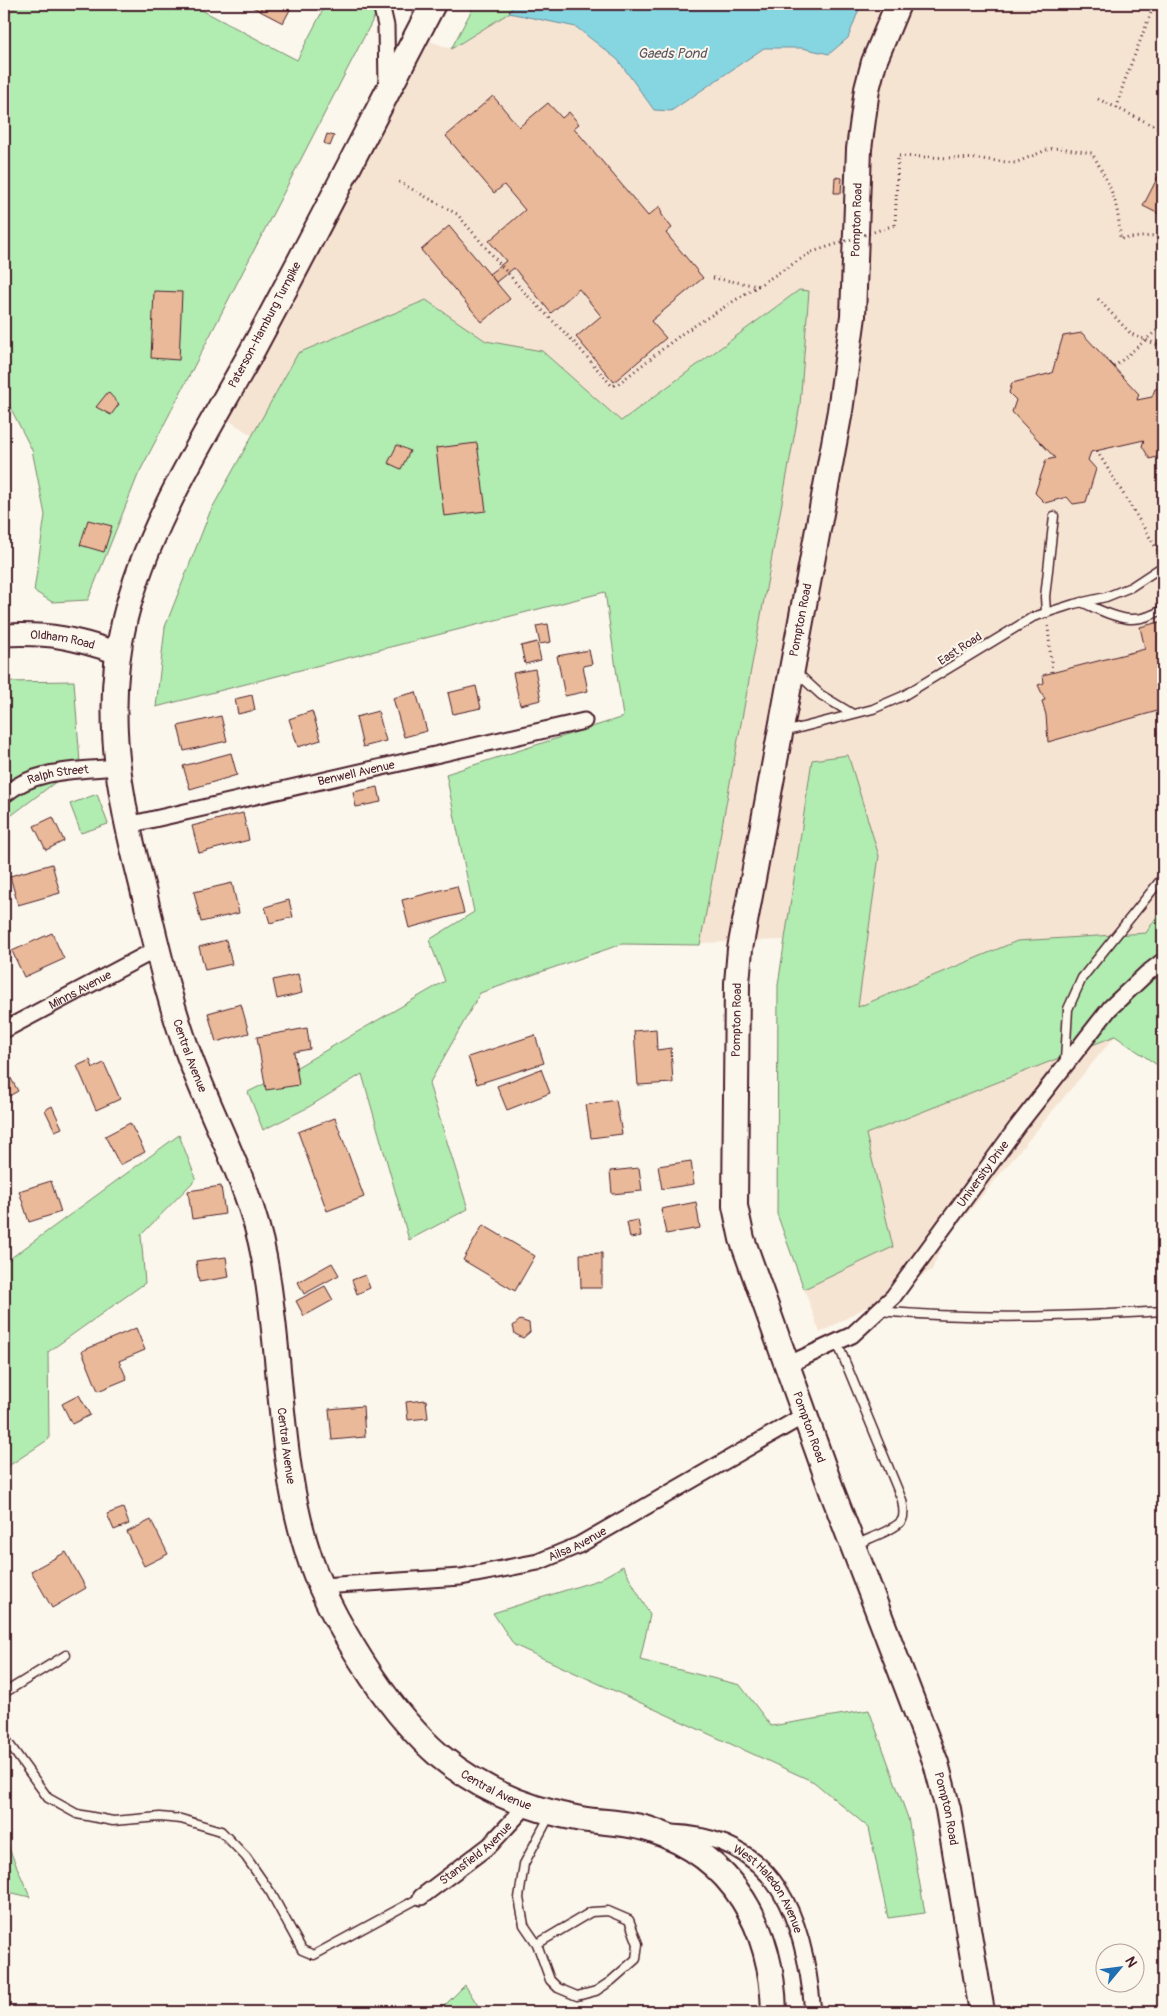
<svg xmlns="http://www.w3.org/2000/svg" width="1167" height="2016" viewBox="0 0 1167 2016" font-family="Pangolin,sans-serif">
<rect width="100%" height="100%" fill="#fbf7ec"/>
<filter id="ink" filterUnits="userSpaceOnUse"><feTurbulence type="fractalNoise" baseFrequency=".02" numOctaves="2"/><feDisplacementMap in="SourceGraphic" scale="10" xChannelSelector="R" yChannelSelector="G"/><feConvolveMatrix kernelMatrix="1 2 1 2 8 2 1 2 1" color-interpolation-filters="sRGB"/></filter>
<g filter="url(#ink)">
<path fill="#f6e4d3" d="M514,4H1163V990L1115,1036L943,1243L932,1270L820,1333L777,1214L778,985L785,940L700,943L800,405L809,291L799,290L621,421L542,351L486,341L426,300L298,353L253,436L228,420L430,41L452,49L509,13Z"/>
<g fill="#b1ecb1" stroke="#7e866e">
<path d="M17,4H190L297,60L326,4H381L138,475L88,600L52,602L34,591L45,515L32,450L10,407L4,371V20Z"/>
<path d="M475,4H514L509,13L451,49Z"/>
<path d="M799,290L809,291L800,405L700,945L622,944L480,993L429,1084L468,1209L409,1240L362,1074L307,1108L263,1130L248,1092L292,1070L445,981L429,940L474,912L446,774L623,717L605,592L156,707L165,627L210,512L298,353L426,300L486,341L542,351L621,421Z"/>
<path d="M74,681L81,776L61,778L4,821V682Z"/>
<path d="M848,755L879,856L858,1007L1017,941L1146,933L1163,907V1069L1115,1036L866,1134L893,1247L804,1289L777,1214L778,985L812,760Z"/>
<path d="M97,794L108,824L81,833L70,804Z"/>
<path d="M179,1135L196,1179L141,1235L145,1283L48,1352L49,1439L4,1469V1263Z"/>
<path d="M623,1566L650,1615L640,1660L740,1685L771,1726L869,1710L908,1818L925,1913L888,1918L869,1828L814,1782L514,1645L493,1613L598,1580Z"/>
<path d="M4,1837L30,1897L4,1891Z"/>
<path d="M465,1985L482,2012H438Z"/>
</g>
<path fill="#86d6e1" stroke="#6e8d98" d="M514,4H861L848,38L829,54L802,48H764L671,111L654,110L618,60L576,27L509,13Z"/>
<g fill="#e9b999" stroke="#4a1f2b">
<path d="M247,4H264L260,11Z"/>
<path d="M264,4H293L283,23L260,11Z"/>
<path d="M493,96L519,127L548,103L562,118L569,112L579,124L574,128L648,216L660,206L662,215L672,228L666,233L703,278L651,321L666,338L614,382L576,337L601,316L579,289L551,313L514,268L496,282L489,274L506,261L489,241L525,210L504,185L494,193L446,136Z"/>
<path d="M327,134L334,136L330,146L324,143Z"/>
<path d="M1163,167V206L1159,214L1143,206Z"/>
<path d="M835,177L842,178L841,193H834Z"/>
<path d="M449,226L510,299L482,322L421,250Z"/>
<path d="M154,291L182,292L179,360L151,358Z"/>
<path d="M1082,333L1139,394L1137,400L1152,397L1155,389L1163,387V455L1150,459L1142,446L1144,440L1091,452L1088,460L1096,469L1086,502L1073,504L1067,497L1045,503L1035,493L1046,460L1055,458L1012,412L1016,400L1009,393L1012,383L1052,373L1063,336Z"/>
<path d="M108,392L119,404L111,415L96,407Z"/>
<path d="M477,443L486,511L444,516L436,448Z"/>
<path d="M397,445L410,451L401,469L388,463Z"/>
<path d="M88,520L112,526L104,552L80,545Z"/>
<path d="M1163,621V719L1161,710L1048,742L1046,715L1042,701L1045,700L1038,685L1044,683L1043,675L1145,649L1140,627Z"/>
<path d="M548,624L551,642L540,644L536,626Z"/>
<path d="M537,642L541,660L525,664L521,646Z"/>
<path d="M589,650L592,664L583,666L588,691L565,696L557,656Z"/>
<path d="M535,669L541,700L520,705L513,673Z"/>
<path d="M476,686L481,708L453,714L448,693Z"/>
<path d="M416,692L427,731L404,737L393,698Z"/>
<path d="M252,695L255,710L238,714L235,699Z"/>
<path d="M312,711L321,740L298,747L289,719Z"/>
<path d="M378,711L386,741L363,747L356,717Z"/>
<path d="M221,716L227,741L184,751L178,726Z"/>
<path d="M231,753L237,775L190,789L183,766Z"/>
<path d="M378,787L381,802L356,807L353,792Z"/>
<path d="M243,813L249,840L199,853L192,826Z"/>
<path d="M53,817L64,841L46,850L34,826Z"/>
<path d="M52,864L60,893L18,905L10,876Z"/>
<path d="M232,883L239,913L201,922L194,892Z"/>
<path d="M457,886L464,913L409,928L402,900Z"/>
<path d="M289,900L293,917L270,923L265,907Z"/>
<path d="M52,933L64,959L24,977L12,951Z"/>
<path d="M226,940L232,964L205,970L199,947Z"/>
<path d="M298,974L302,993L277,999L273,980Z"/>
<path d="M241,1004L249,1033L216,1042L208,1013Z"/>
<path d="M307,1028L310,1049L294,1052L299,1085L266,1090L257,1037Z"/>
<path d="M656,1029L657,1050L671,1048L673,1083L638,1085L634,1031Z"/>
<path d="M535,1035L544,1063L477,1084L468,1057Z"/>
<path d="M90,1060L93,1068L104,1063L120,1099L96,1110L77,1066Z"/>
<path d="M4,1066L18,1091L4,1099Z"/>
<path d="M541,1069L550,1093L507,1110L497,1086Z"/>
<path d="M616,1100L622,1134L591,1138L586,1105Z"/>
<path d="M52,1106L62,1128L55,1131L45,1110Z"/>
<path d="M335,1118L364,1197L327,1211L298,1132Z"/>
<path d="M130,1123L145,1152L120,1165L105,1136Z"/>
<path d="M691,1161L694,1184L662,1189L658,1166Z"/>
<path d="M639,1168L642,1191L612,1194L610,1171Z"/>
<path d="M51,1181L61,1212L29,1222L19,1191Z"/>
<path d="M221,1186L225,1214L192,1219L188,1191Z"/>
<path d="M696,1202L700,1228L666,1234L661,1209Z"/>
<path d="M638,1220L641,1236L630,1238L627,1222Z"/>
<path d="M483,1225L535,1256L515,1291L463,1260Z"/>
<path d="M602,1253V1288H581L580,1254Z"/>
<path d="M226,1257L229,1277L199,1282L196,1261Z"/>
<path d="M332,1263L339,1275L304,1294L298,1282Z"/>
<path d="M365,1275L370,1288L357,1294L352,1280Z"/>
<path d="M325,1286L333,1300L304,1316L296,1301Z"/>
<path d="M520,1320L529,1323L530,1332L523,1338L515,1334L513,1326Z"/>
<path d="M136,1328L145,1350L119,1361L127,1379L98,1391L82,1351Z"/>
<path d="M79,1395L90,1415L72,1424L62,1404Z"/>
<path d="M426,1400L428,1418L408,1420L406,1402Z"/>
<path d="M363,1406L365,1437L332,1440L329,1409Z"/>
<path d="M123,1508L129,1524L114,1530L107,1514Z"/>
<path d="M151,1520L168,1554L144,1566L127,1532Z"/>
<path d="M66,1552L86,1588L52,1608L31,1571Z"/>
</g>
<g fill="none" stroke-linecap="round" stroke-linejoin="round">
<defs>
<g id="lane">
<path d="M1081,602C1112,615 1132,629 1163,609"/>
<path d="M1046,613L1045,597L1054,516"/>
<path d="M795,671L821,695L851,713"/>
<path d="M784,732L873,709L903,696L1033,617L1074,604L1106,597L1131,587L1163,566"/>
<path d="M1065,1061L1068,1009L1082,978L1163,877"/>
<path d="M879,1311C974,1320 1069,1317 1163,1311"/>
<path d="M837,1342L902,1500C903,1506 905,1514 902,1520C897,1529 865,1540 855,1545"/>
<path d="M4,1693L66,1655"/>
<path d="M4,1737L48,1798L77,1814L113,1821L160,1817L181,1819L221,1831L246,1857L271,1893L302,1950L314,1955L421,1897"/>
<path d="M537,1944L591,1912L608,1911L629,1920L638,1944L636,1959L611,1981L596,1991L577,1996L558,1988L550,1980L537,1944L524,1925L519,1898L524,1864L550,1815"/>
</g>
<g id="street">
<path d="M381,4L386,26L387,87"/>
<path id="s1" d="M4,795C36,768 77,771 117,767"/>
<path id="s2" d="M128,825L584,721"/>
<path id="s3" d="M4,1030L157,949"/>
<path id="s4" d="M787,1365L852,1335L893,1297L1017,1127L1110,1008L1146,974L1163,961"/>
<path id="s5" d="M322,1586L461,1577L538,1562L579,1545L805,1415"/>
<path id="s6" d="M672,1833C778,1837 805,1921 813,2012"/>
<path id="s7" d="M421,1897L490,1845L526,1806"/>
</g>
<g id="secondary">
<path id="s8" d="M4,635C51,633 74,638 118,653"/>
</g>
<g id="primary">
<path id="s9" d="M433,4C373,119 314,236 252,351C206,435 148,524 125,618C110,680 112,743 124,806C130,841 140,875 148,910C160,960 172,1010 190,1058C215,1125 251,1187 264,1257C283,1358 277,1464 311,1562C325,1602 348,1641 372,1677C391,1705 415,1735 441,1757C481,1790 530,1810 581,1819C604,1823 628,1822 651,1830C734,1857 772,1928 774,2012"/>
<path id="s10" d="M898,4L874,62L867,89L859,149L853,316L840,411L740,949L737,983L735,1206L742,1239L832,1491L936,1763L948,1809L982,2012"/>
</g>
</defs>
<use href="#lane" stroke="#4a1f2b" stroke-width="11"/>
<use href="#street" stroke="#4a1f2b" stroke-width="19"/>
<use href="#secondary" stroke="#4a1f2b" stroke-width="25"/>
<use href="#primary" stroke="#4a1f2b" stroke-width="28"/>
<g stroke="#4a1f2b" stroke-width="3" stroke-dasharray="1 4" stroke-linecap="butt">
<path d="M1098,99L1163,130"/>
<path d="M1117,108L1123,85L1152,10L1158,4"/>
<path d="M399,182L457,214L523,291L573,341L612,386L618,384L683,333L812,252"/>
<path d="M895,225L898,156L981,159L1015,163L1049,149L1060,148L1092,153C1110,185 1119,201 1120,239L1152,236L1163,239"/>
<path d="M713,278L759,286"/>
<path d="M1098,299L1131,334L1163,347"/>
<path d="M1114,367L1163,325"/>
<path d="M1097,451L1160,554"/>
<path d="M1048,626L1052,673"/>
</g>
<use href="#lane" stroke="#fbf7ec" stroke-width="8"/>
<use href="#street" stroke="#fbf7ec" stroke-width="15"/>
<use href="#secondary" stroke="#fbf7ec" stroke-width="21"/>
<use href="#primary" stroke="#fbf7ec" stroke-width="24"/>
<path stroke="#4a1f2b" stroke-width="3" stroke-dasharray="1 4" stroke-linecap="butt" d="M812,252L895,225"/>
</g>
</g>
<g text-anchor="middle" dominant-baseline="central" stroke-width="4" stroke-linejoin="round" paint-order="stroke">
<g font-size="12" fill="#4a1f2b" stroke="#fbf7ec">
<text transform="translate(857 220) rotate(-88)">Pompton Road</text>
<text transform="translate(265 325) rotate(-62)">Paterson-Hamburg Turnpike</text>
<text transform="translate(801 620) rotate(-79)">Pompton Road</text>
<text stroke="none"><textPath href="#s8" startOffset="59">Oldham Road</textPath></text>
<text transform="translate(960 649) rotate(-33)">East Road</text>
<text stroke="none"><textPath href="#s2" startOffset="234">Benwell Avenue</textPath></text>
<text stroke="none"><textPath href="#s1" startOffset="59">Ralph Street</textPath></text>
<text stroke="none"><textPath href="#s3" startOffset="86">Minns Avenue</textPath></text>
<text transform="translate(737 1020) rotate(-89)">Pompton Road</text>
<text stroke="none"><textPath href="#s9" startOffset="1136">Central Avenue</textPath></text>
<text stroke="none"><textPath href="#s4" startOffset="280">University Drive</textPath></text>
<text stroke="none"><textPath href="#s10" startOffset="1452">Pompton Road</textPath></text>
<text stroke="none"><textPath href="#s9" startOffset="1541">Central Avenue</textPath></text>
<text stroke="none"><textPath href="#s5" startOffset="261">Ailsa Avenue</textPath></text>
<text stroke="none"><textPath href="#s9" startOffset="1961">Central Avenue</textPath></text>
<text stroke="none"><textPath href="#s10" startOffset="1858">Pompton Road</textPath></text>
<text stroke="none"><textPath href="#s7" startOffset="70">Stansfield Avenue</textPath></text>
<text stroke="none"><textPath href="#s6" startOffset="119">West Haledon Avenue</textPath></text>
</g>
<g font-size="14" font-style="italic" fill="#5c5662" stroke="#fbf7ec">
<text x="672" y="53">Gaeds Pond</text>
</g>
</g>
<rect width="1167" height="2016" fill="none" stroke="#fbf7ec" stroke-width="20"/>
<rect x="10" y="10" width="1147" height="1996" fill="none" stroke="#4a1f2b" stroke-width="2" filter="url(#ink)"/>
<g transform="translate(1120 1968) rotate(61)"><circle r="24" fill="#fbf7ec" stroke="#b4a19f"/>
<path d="M0-4L9 19L0 12L-9 19Z" fill="#1f6fb2"/>
<text y="-8" font-size="14" font-weight="bold" text-anchor="middle" fill="#4a1f2b">N</text>
</g>
</svg>
